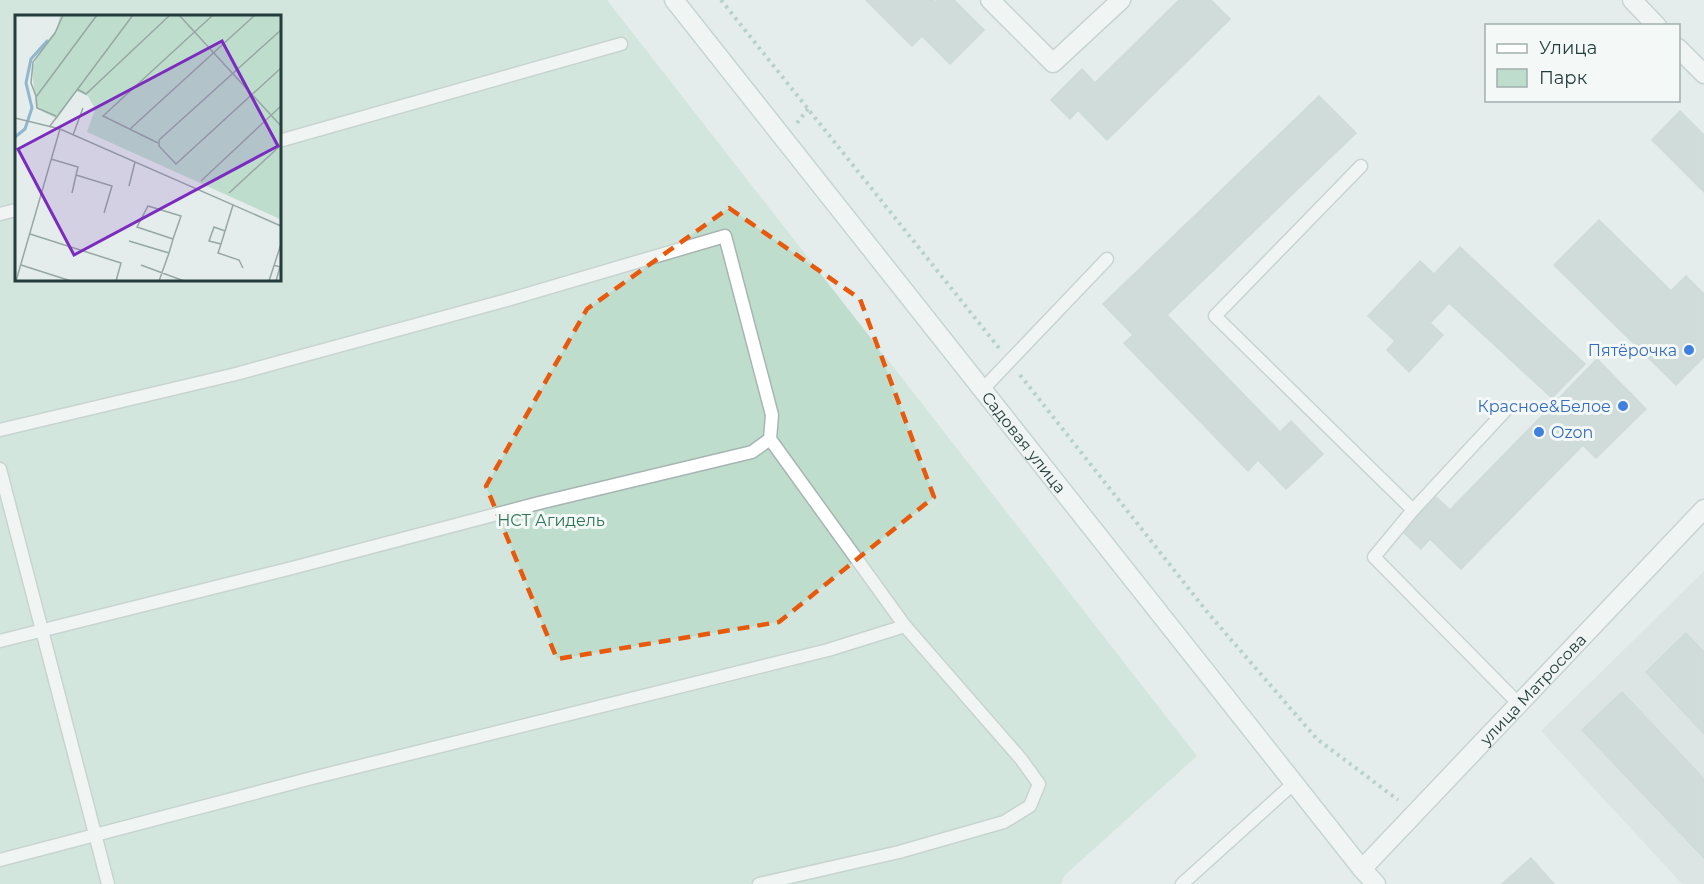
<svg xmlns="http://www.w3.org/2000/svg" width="1704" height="884" viewBox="0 0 1704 884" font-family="Montserrat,sans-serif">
<rect width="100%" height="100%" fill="#e4edeb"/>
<path fill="#d2dcda" d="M1704,571V884H1682L1541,731Z"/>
<path fill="#beddcd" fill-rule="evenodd" d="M0,0H607L1197,756L1065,875L1061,884H0ZM16,16H279V279H16Z"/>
<g fill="#b9c7c4" stroke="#b6c6c3" stroke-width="1.5">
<path d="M866,0H933L935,2L937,0H954L984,30L950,64L922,36L912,46Z"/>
<path d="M1179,0H1211L1230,19L1107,140L1078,110L1070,119L1051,100L1082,69L1095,83Z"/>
<path d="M1319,96L1356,133L1167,315L1280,432L1291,421L1323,454L1286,489L1258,460L1248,471L1124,343L1133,335L1103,304Z"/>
<path d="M1680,111L1704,135V192L1652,140Z"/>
<path d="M1599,220L1671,291L1686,276L1704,294V357L1676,385L1554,265Z"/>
<path d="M1460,247L1585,364L1552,398L1449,303L1430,323L1443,335L1409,372L1387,350L1395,341L1368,316L1420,261L1434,274Z"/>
<path d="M1597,359L1646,409L1596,458L1583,445L1461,569L1430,539L1421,549L1402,531L1436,497L1450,510Z"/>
<path d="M1686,633L1704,652V734L1646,672Z"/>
<path d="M1622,692L1704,779V858L1582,730Z"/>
<path d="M1531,858L1554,884H1502Z"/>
</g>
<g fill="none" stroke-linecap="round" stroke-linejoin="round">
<defs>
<g id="service">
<path d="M279,141L621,44"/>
<path d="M1361,166L1215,316L1413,510L1374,557L1519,704"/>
<path d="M0,214L16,210"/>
<path d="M983,389L1107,259"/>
<path d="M0,430L236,374L507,300L725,236L772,415L770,439L752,452L539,503L292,568L0,641"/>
<path d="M0,469L108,884"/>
<path d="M1413,510L1505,411"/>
<path d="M0,860L308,779L828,650L905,626"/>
<path d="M759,884L899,852L1004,822L1030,806L1039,784L1021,759L905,626L770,439"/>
<path d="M1182,884L1294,783"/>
</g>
<g id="minor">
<path d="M990,0L1053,63L1121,0"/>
<path d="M1632,0L1657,26"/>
<path d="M1678,48L1704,74"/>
</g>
<g id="tertiary">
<path id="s1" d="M1362,869L1704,509"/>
</g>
<g id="secondary">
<path id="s2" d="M674,0L1362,869L1376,884"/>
</g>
</defs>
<use href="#service" stroke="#a7b5b3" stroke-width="15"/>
<use href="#minor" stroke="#a7b5b3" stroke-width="21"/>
<use href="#tertiary" stroke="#a7b5b3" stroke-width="21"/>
<use href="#secondary" stroke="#a3b8b5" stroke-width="21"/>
<g stroke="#86afab" stroke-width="4" stroke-dasharray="3 4.5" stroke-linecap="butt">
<path d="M721,0L999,348"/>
<path d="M797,123L808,109"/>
<path d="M1020,375L1208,613L1317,739L1398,800"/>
</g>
<use href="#service" stroke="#fff" stroke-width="12"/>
<use href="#minor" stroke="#fff" stroke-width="18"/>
<use href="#tertiary" stroke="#fff" stroke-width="18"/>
<use href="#secondary" stroke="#fff" stroke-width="18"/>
</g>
<path d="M0 0H1704V884H0ZM729,208L860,299L934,497L779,622L557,659L486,486L587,309Z" fill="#e4edeb" fill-opacity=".55" fill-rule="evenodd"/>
<path fill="none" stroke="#e8590c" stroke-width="4.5" stroke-dasharray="12 8" stroke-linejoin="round" d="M729,208L860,299L934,497L779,622L557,659L486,486L587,309Z"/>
<g fill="#3f7fe0" stroke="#f4f9f8" stroke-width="2">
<circle cx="1689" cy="350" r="6"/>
<circle cx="1623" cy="406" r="6"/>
<circle cx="1539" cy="432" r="6"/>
</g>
<g text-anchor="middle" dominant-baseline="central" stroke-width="6" stroke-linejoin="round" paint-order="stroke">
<g font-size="16" fill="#366cbe" stroke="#f4f9f8" text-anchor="end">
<text x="1677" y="350">Пятёрочка</text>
<text x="1611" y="406">Красное&amp;Белое</text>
<text x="1551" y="432" text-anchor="start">Ozon</text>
</g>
<g font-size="16" fill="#243d3c" stroke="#f4f9f8">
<text stroke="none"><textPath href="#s2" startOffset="564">Садовая улица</textPath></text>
<text stroke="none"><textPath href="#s1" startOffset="248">улица Матросова</textPath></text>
</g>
<g font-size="16" fill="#307358" stroke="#f4f9f8">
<text x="551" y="520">НСТ Агидель</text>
</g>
</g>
<g transform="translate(15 15)">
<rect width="266" height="266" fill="#e4edeb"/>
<path d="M45,0H265V204L72,117L80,94L73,81L61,76L42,104L21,93L17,54L25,35L42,14Z" fill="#beddcd"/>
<path fill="none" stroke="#8fb7cf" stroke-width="3" d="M0,122L10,114L17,93L11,68L16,44L33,25"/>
<path fill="none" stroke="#97a7a5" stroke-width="1.5" d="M164,0L266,111M266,15L144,125V131L161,149L266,53M62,74L71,79L155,0M21,81L16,68L18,47L40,18L48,0M41,101L22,93L21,82L82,0M0,103L45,114L266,211M35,111L118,0M115,114L240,0M58,120L68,93M143,128L88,101L198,0M36,144L63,152L61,160L97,171L89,198M186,166L266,91M114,171L120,147M57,178L61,160M214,178L266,130M210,216L199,212L194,226L206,229L218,190M15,219L106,248L101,266M114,226L154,238M206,229L203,238L224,245L228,253M6,250L56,266M126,250L169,266M259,250L265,252L261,266M1,266L45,114M144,266L154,238L158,224L166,201L133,191L122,212L158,224M254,266L266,229"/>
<path fill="#7b2cbf" fill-opacity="0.15" stroke="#7b2cbf" stroke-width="3" d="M207,26L263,131L59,240L3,134Z"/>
<rect width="266" height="266" fill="none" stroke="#243d3c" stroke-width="3"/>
</g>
<rect x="1485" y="24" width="195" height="78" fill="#f4f9f8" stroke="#a1aead" stroke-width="1.5"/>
<rect x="1497" y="44" width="30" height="9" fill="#ffffff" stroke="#a1aead" stroke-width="1.5"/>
<text x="1539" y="54" font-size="18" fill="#243d3c">Улица</text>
<rect x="1497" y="69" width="30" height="18" fill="#beddcd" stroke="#a1aead" stroke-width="1.5"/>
<text x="1539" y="84" font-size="18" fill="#243d3c">Парк</text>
</svg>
